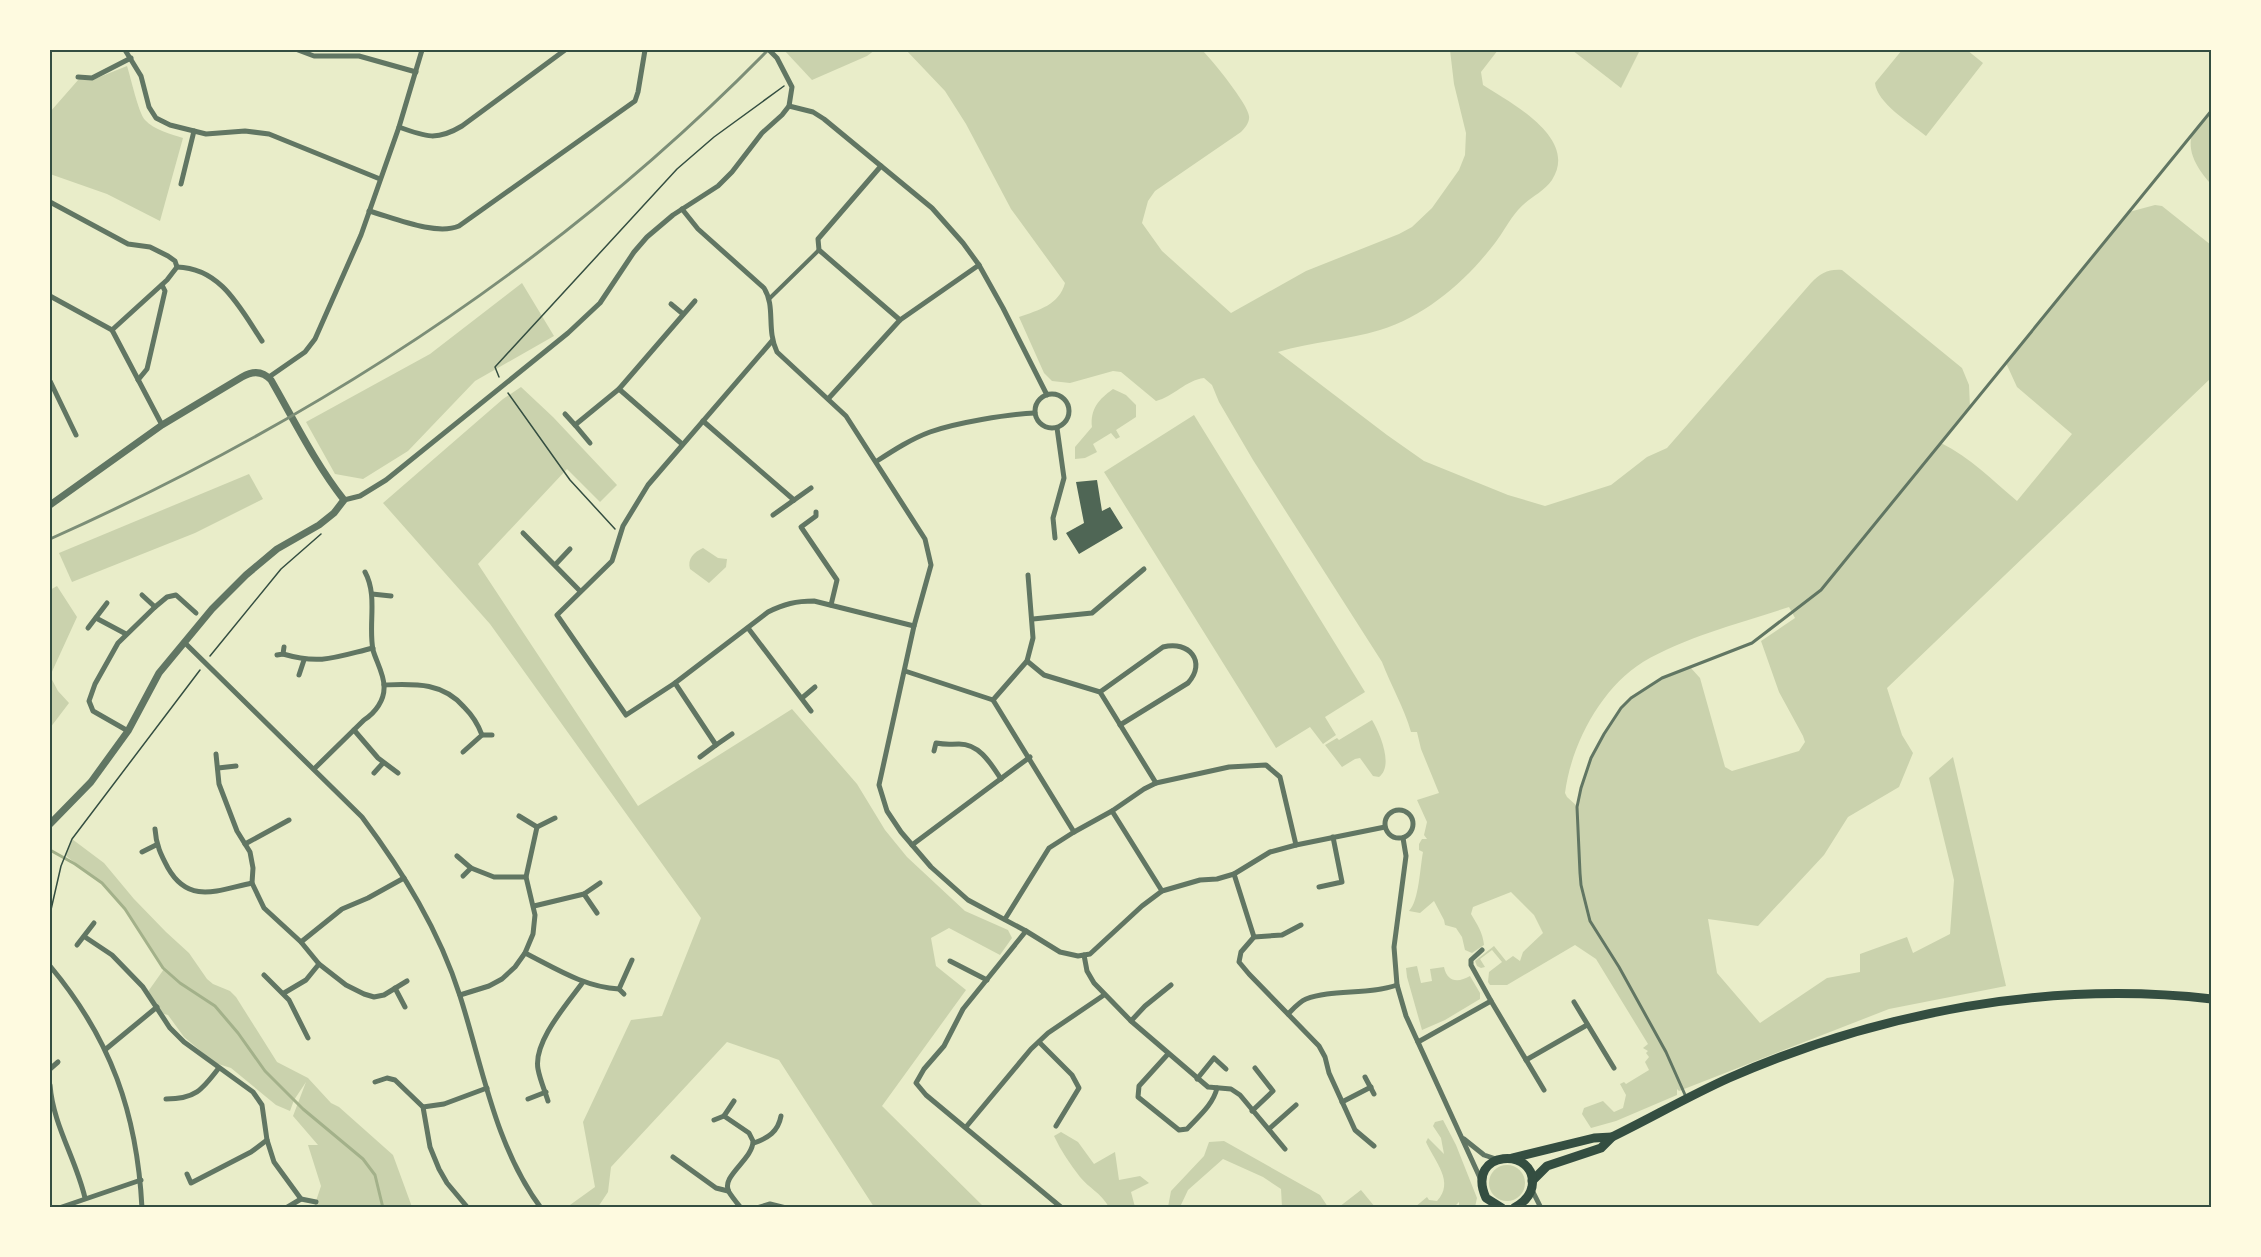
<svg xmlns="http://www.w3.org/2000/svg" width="2261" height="1257" viewBox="0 0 2261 1257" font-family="'PT Sans',sans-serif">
<rect width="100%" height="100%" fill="#e9edc9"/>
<g fill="#cad2ad" fill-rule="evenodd">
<path d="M784,50H875L867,56L812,80Z"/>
<path d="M906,50H1202C1212,60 1248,104 1249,116C1250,122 1245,128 1241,132L1155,191L1148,201L1142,223L1162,251L1231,313L1306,271L1399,234L1412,227L1432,208L1459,170L1465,155L1466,133L1454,84L1450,50H1498L1481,72L1483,85C1511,103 1579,138 1552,180C1543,193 1528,198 1518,210C1509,220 1503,233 1495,243C1466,281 1426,316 1380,330C1347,340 1311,342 1278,352L1387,435L1424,461L1508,495L1545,506L1611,485L1647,457L1667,448L1811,283C1821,273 1828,269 1842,270L1962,368L1969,385L1970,407L1941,443C1970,457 1993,481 2017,501L2072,434L2017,387L2006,363L2129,212L2155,205L2162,206L2211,245V378L1887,688L1902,735L1913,753L1899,787L1848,817L1824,855L1758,926L1708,919L1717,973L1760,1023L1827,978L1860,972V954L1907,937L1913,953L1950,934L1954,880L1929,778L1953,757L2006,986L1889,1009L1679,1091L1677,1089V1095L1616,1121L1591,1128L1582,1114L1584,1108L1603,1101L1614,1112L1623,1108L1626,1095L1620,1084L1624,1082L1626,1084L1649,1070L1645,1062L1649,1057L1646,1053L1648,1051L1643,1048L1648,1044L1596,959L1575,945L1507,985H1490L1488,982L1489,972L1502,962L1492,950L1480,959L1485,967L1481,968L1477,966L1475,961L1494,946L1506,961L1513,956L1520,961L1523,952L1543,933L1534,915L1511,892L1473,907L1471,914C1477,924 1483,933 1484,945L1472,953L1465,950L1462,937L1456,928L1445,925L1444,920L1434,901L1420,913L1409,911C1419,901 1420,867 1423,852L1419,850V844L1422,839H1427L1424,835L1427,822L1417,800L1439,793L1421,749L1417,732H1411C1404,707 1391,686 1382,662L1253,460L1219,402L1212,385L1204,378C1186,380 1173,397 1156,401L1121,372L1113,371L1070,383L1052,381L1044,373L1019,317C1039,310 1059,305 1065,283L1011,209L966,124L945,91ZM1789,607L1795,618L1761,641L1779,692L1803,736L1805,742L1799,751L1732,771L1725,767L1700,678L1690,667C1678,672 1664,677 1652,684C1610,707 1586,761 1577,806L1567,797L1565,793C1571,745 1601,688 1643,662C1687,636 1741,623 1789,607Z"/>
<path d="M1572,50H1640L1621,88Z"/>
<path d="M1902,50H1967L1983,63L1926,136C1910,123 1877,103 1875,83Z"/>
<path d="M127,66C131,78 138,112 145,120C154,130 171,134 183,138L160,221L107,194L50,174V112L79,79L92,80Z"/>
<path d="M2211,110V184C2199,171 2185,151 2193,132C2197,125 2206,117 2211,110Z"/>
<path d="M522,283L554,336L475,381L408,451L363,479L335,474L306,422L430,354Z"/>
<path d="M521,387L553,417L617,485L600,502L567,469L478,564L638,806L792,709L857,784L885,830L907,857L965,911L1008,930L1012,938L1000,955L949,928L931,938L936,966L966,990L882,1106L984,1207H874L779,1060L727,1042L611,1167L608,1192L598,1207H570V1205L595,1187L583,1122L631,1020L662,1016L701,918L490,624L383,503L503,399Z"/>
<path d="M1113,389L1126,395L1136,405V417L1116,430L1120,437L1116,439L1111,433L1093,444L1097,452L1085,458L1075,459V447L1092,427C1090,409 1099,399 1113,389Z"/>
<path d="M1194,415L1365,692L1325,717L1336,735L1323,744L1310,727L1276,748L1104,472Z"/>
<path d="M249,474L263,499L195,533L72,582L59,553Z"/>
<path d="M703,548L718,558L727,559L726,567L709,583L690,569C687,559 694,552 703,548Z"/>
<path d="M57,586L77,617L50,676L58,691L69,703L50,728V590Z"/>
<path d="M1372,720C1380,733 1394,766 1379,777L1373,776L1360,758L1355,759L1342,767L1325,745L1337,738L1339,740Z"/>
<path d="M72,839L104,863L134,899L166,932L189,953L207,979L213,984L230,991L236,997L277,1062L308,1078L331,1103L339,1107L393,1155L412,1207H314L321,1186L308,1145H318L293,1116L306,1082L294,1100L290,1111L276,1105L231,1068L215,1063L184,1037L168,1015L164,1014L147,993L164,969L125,909L107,888L65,855Z"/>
<path d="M1417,966L1421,983L1432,981L1430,969L1444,967C1447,982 1458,983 1470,976L1480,993V999L1445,1020L1422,1030L1407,977L1406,968Z"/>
<path d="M1443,1120L1456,1145L1477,1198L1475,1207H1459V1202L1454,1207H1415L1427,1197L1429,1200L1437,1201C1455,1182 1435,1162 1426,1142L1428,1138L1444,1154L1441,1138L1433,1126L1435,1122Z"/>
<path d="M1061,1132L1078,1142L1094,1164L1115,1152L1119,1180L1140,1176L1149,1183L1131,1192L1135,1207H1109C1100,1192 1090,1189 1080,1177C1070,1164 1061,1151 1054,1136Z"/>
<path d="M1224,1141L1320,1195L1328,1207H1282L1281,1189L1263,1177L1223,1159L1188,1190L1180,1207H1168L1171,1191L1204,1156L1209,1142Z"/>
<circle cx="1507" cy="1183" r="18"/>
<path d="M1361,1190L1375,1207H1339Z"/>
</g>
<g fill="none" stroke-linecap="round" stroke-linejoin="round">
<path stroke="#a3b18a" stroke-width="3" d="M50,850L75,864L102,883L125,909L163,968L180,983L215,1006L238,1033L265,1071L303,1109L363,1159L375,1175L383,1208"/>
</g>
<path fill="#4f6655" d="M1097,480L1102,511L1110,507L1123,528L1079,554L1066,533L1084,523L1076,482Z"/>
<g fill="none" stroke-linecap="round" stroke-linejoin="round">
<g stroke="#344e41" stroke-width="1.5">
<path d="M499,377L495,367L677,169L714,137L784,86"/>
<path d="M508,393L570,480L615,529"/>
<path d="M210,656L281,569L321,534"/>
<path d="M50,914L61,866L72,839L200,670"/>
</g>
<path stroke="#617663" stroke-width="3" d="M1686,1097L1666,1052L1619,967L1590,921L1581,885L1580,873L1577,807L1581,788L1591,758L1604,734L1621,708L1631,698L1662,678L1752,643L1821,590L2212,110"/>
<path stroke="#617663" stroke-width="4" d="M770,298L819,250"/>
<g stroke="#617663" stroke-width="5">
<path d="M125,50L141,76L149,107L156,118L170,125L206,134L245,131L269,134L380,179"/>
<path d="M298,50L314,56H359L416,72"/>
<path d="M78,77L92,78L131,58"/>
<path d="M789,106L813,112L824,119L932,208L963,243L979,265L1003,308L1047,395"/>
<path d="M399,127C426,137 437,141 462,126L565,50"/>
<path d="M881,166L818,239L819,250L900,320"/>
<path d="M181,184L194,131"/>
<path d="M50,202L128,244L150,247L168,256L175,261L177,267"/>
<path d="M682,209L698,229L764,288C776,307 766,329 777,352L846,416L925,539L931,565L914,626L879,785L887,811L901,832L931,867L968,900L1026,931L1060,952L1078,956L1090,954L1142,906L1162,891L1200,880L1217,879L1234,874L1270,852L1296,845L1385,827"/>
<path d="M369,211C394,218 436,236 459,226L635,101L638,92L645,50"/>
<path d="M177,267C221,268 240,308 262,341"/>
<path d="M50,296L112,330L162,425"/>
<path d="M671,304L683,314"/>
<path d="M112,330L167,280L177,267"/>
<path d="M772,341L648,485L623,526L612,561L557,615L626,715L675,683L768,612C784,604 796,601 814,601L914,626"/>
<path d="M269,377L305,352L315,339L361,235L399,127L422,50"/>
<path d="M138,380L147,369L165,291L162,285"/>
<path d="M50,381L76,435"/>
<circle cx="1052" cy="411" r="17"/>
<path d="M828,399L900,320L979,265"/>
<path d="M565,414L575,425L619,389"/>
<path d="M703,421L794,500"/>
<path d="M575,425L590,443"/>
<path d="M682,444L619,389L695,301"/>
<path d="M877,461C894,450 911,439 930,432C955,423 1008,414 1035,413"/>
<path d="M344,500L360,496L386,480L568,333L600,303L634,252L647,237L673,215L718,186L732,172L762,133L782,115L789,106L792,87L777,58L769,50"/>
<path d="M816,512V516L801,527L837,580L831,605"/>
<path d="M773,515L811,488"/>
<path d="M523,533L580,591"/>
<path d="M1055,538L1053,518L1064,478L1057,428"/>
<path d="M555,565L570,549"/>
<path d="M372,594L391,596"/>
<path d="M142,595L155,607"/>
<path d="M96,618L126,634"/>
<path d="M1033,619L1092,613L1144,569"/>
<path d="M88,628L107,603"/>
<path d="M748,628L811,711"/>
<path d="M184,642L362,817C403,872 439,930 460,996C483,1068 495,1146 541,1208"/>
<path d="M283,654C321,665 336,657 373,648"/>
<path d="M277,655L283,654L284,647"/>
<path d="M1027,661L1044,675L1100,692L1156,783"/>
<path d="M905,671L993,700L1074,832"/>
<path d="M299,675L304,660"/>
<path d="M675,683L716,745L732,734"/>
<path d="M384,685C415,684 442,682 464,707C472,715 478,724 482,735"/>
<path d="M1100,692L1163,647C1189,640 1207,662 1188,683L1120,725"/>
<path d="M802,698L815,687"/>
<path d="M993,700L1027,661L1033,638L1028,575"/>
<path d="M354,730L378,758L398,773"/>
<path d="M128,731L93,711L89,701L95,684L118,643L155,607L167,597L176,595L196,613"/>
<path d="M934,751L936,743C947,745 949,744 959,744C980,744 991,764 1001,779"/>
<path d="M463,752L482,735H492"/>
<path d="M216,754L219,784L237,831L250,852L253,868L252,883L264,908L301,942L319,964L346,985L364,994L374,997L384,995L407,981"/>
<path d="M700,757L716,745"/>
<path d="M218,768L236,766"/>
<path d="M314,769L364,720C375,713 385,700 384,686C384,674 376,661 373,650C368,624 378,596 365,572"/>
<path d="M374,773L383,763"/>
<circle cx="1399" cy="824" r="14"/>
<path d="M1112,811L1162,891"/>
<path d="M519,816L537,827L555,818"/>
<path d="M155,829C156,845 161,855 168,868C189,905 218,890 252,883"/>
<path d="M1403,838L1406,856L1394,947L1397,985L1406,1016L1481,1180"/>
<path d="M245,844L289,820"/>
<path d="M912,845L1030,757"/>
<path d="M142,852L156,845"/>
<path d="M457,856L471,868L494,877H526"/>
<path d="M1234,874L1254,937"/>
<path d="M463,876L471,868"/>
<path d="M1319,887L1342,882L1333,837"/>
<path d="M584,894L597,913"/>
<path d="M534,906L584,894L600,883"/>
<path d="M1005,919L1049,848L1074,832L1112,811L1144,789L1156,783L1229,767L1266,765L1280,777L1296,845"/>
<path d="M1301,925L1282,935L1254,937L1241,952L1239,962L1249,974L1319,1046L1325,1057L1329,1073L1355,1130L1374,1146"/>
<path d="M1026,931L963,1009L944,1046L924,1069L916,1083L926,1095L1062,1208"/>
<path d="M85,937L112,955L143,987L170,1028L184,1042L253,1092L262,1105L267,1140L274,1162L301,1199"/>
<path d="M301,942L342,909L368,898L404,878"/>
<path d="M77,945L94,923"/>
<path d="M525,953C555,968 584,987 619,989L624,994"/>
<path d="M1084,955L1087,971L1094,983L1131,1021L1208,1087L1231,1089L1240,1095L1285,1149"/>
<path d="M950,961L987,980"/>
<path d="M50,966C111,1039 137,1113 142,1208"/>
<path d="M264,975L289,1000L308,1038"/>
<path d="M395,988L405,1007"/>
<path d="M619,989L632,960"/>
<path d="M284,993L306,980L319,964"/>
<path d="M460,995L489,986L502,979L515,967L525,953L533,934L535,915L526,877L537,827"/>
<path d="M1491,1001L1544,1090"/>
<path d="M1574,1002L1614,1068"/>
<path d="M1288,1014C1293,1009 1299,1002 1306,999C1331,989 1369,995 1397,985"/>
<path d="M1131,1021L1145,1006L1171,985"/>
<path d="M1039,1042L1072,1075L1079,1088L1056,1126"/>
<path d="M1418,1042L1491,1001L1471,965V960L1482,950"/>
<path d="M106,1049L157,1007"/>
<path d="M1168,1054L1139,1086L1138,1097L1179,1130L1187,1129C1198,1117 1213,1105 1217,1088"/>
<path d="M1526,1060L1587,1025"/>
<path d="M50,1069L58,1062"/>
<path d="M1365,1077L1374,1094"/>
<path d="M1197,1079L1214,1058L1226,1069"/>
<path d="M375,1082L387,1078L395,1080L423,1107L430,1147L439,1169L447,1183L468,1208"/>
<path d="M50,1085C53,1125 76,1159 85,1198"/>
<path d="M166,1099C195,1099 202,1090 218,1069"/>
<path d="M528,1099L546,1092"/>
<path d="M548,1101C545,1091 540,1080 538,1069C533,1042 567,1004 583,982"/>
<path d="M1342,1102L1371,1087"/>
<path d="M423,1107L444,1104L487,1088"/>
<path d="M1252,1111L1273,1091L1255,1068"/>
<path d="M724,1116L749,1133L753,1141C753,1160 720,1176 729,1192C732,1197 737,1203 741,1208"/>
<path d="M714,1120L724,1116L734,1101"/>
<path d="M966,1127L1031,1049L1048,1033L1104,995"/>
<path d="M1269,1129L1296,1105"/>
<path d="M1464,1139L1484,1155L1496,1159"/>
<path d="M754,1143C768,1138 778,1132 781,1116"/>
<path d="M673,1157L716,1188L728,1191"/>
<path d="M187,1174L191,1183L251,1152L267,1140"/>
<path d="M1532,1190L1541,1208"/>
<path d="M59,1208L141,1180"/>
<path d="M286,1208L301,1199L316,1202"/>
<path d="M757,1208L770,1204L786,1208"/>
</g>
<path stroke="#617663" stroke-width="7" d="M50,505L162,425L242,377C252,371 262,370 271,380C294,420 315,463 344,500L334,513L319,525L277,549L246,575L212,609L159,673L128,731L91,782L50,824"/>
<g stroke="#344e41" stroke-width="9">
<path d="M1512,1158L1594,1138L1612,1137"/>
<path d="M1532,1181L1547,1166L1601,1148L1612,1137C1651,1118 1689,1096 1729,1078C1879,1012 2049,980 2212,999"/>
<path d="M1502,1208L1486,1198C1464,1149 1539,1146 1532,1187C1530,1197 1523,1203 1514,1208"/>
</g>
<path stroke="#7c8e77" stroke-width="3" d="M50,539C316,420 563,259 768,50"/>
</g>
<rect width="2261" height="1257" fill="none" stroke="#fefae0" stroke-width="102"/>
<rect x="51" y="51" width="2159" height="1155" fill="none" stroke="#344e41" stroke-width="2"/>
</svg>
